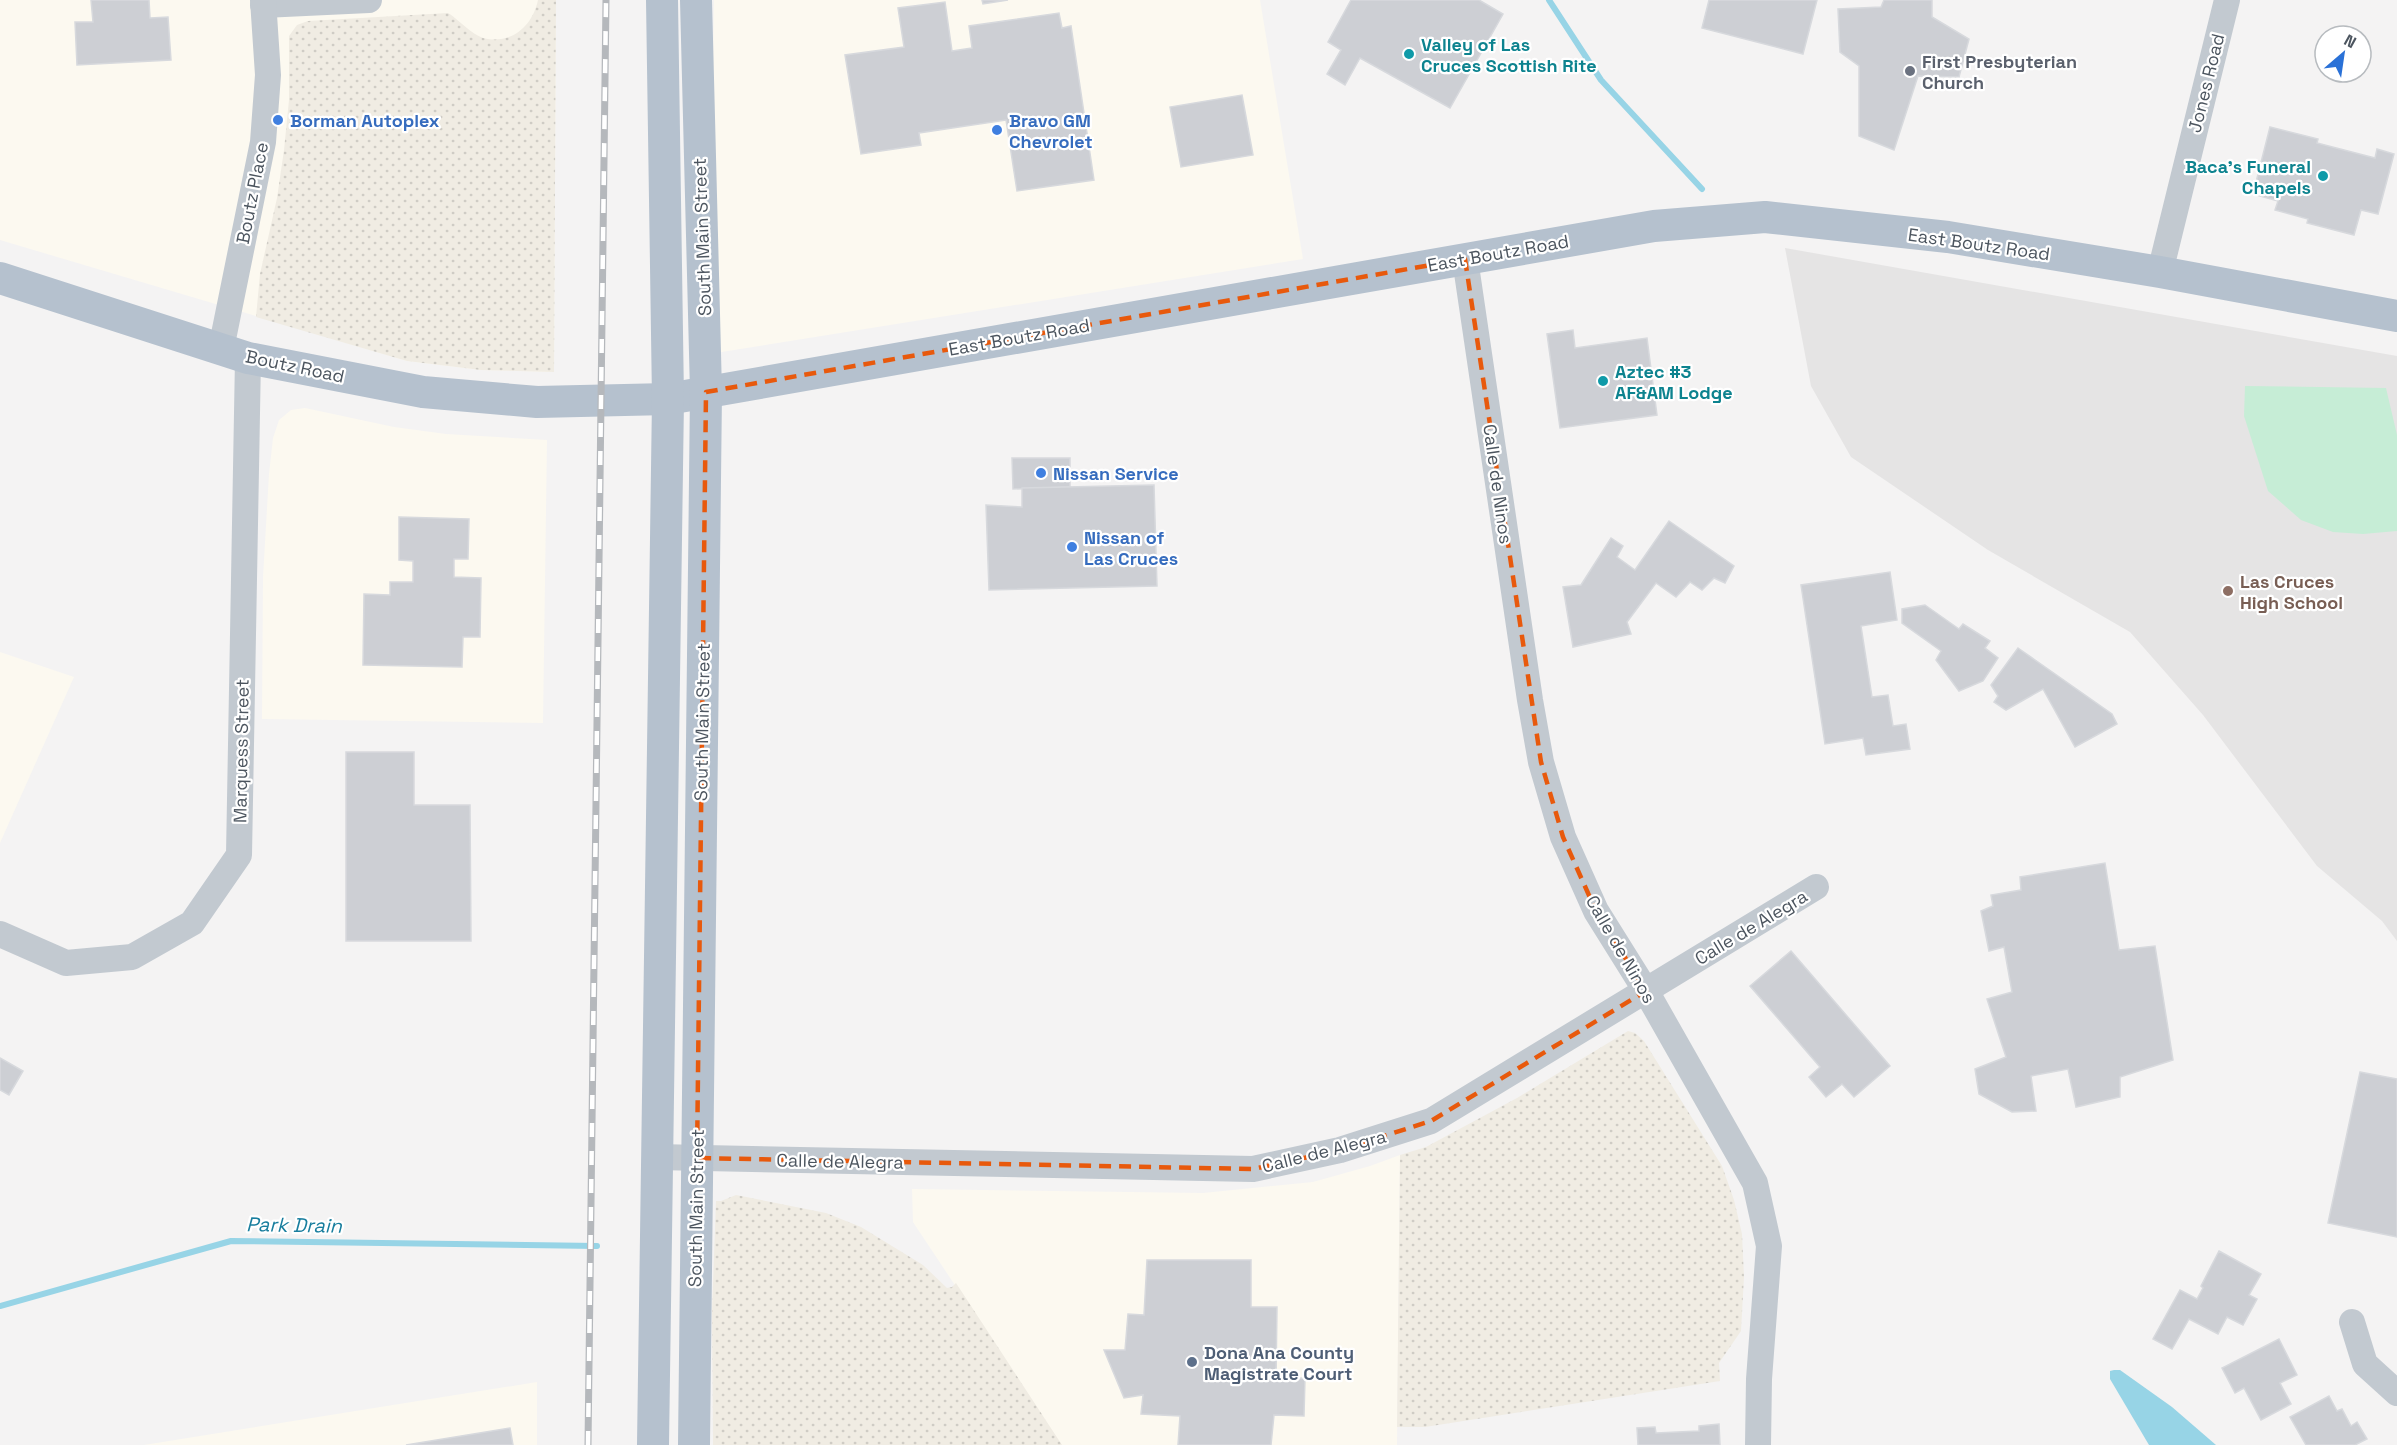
<svg xmlns="http://www.w3.org/2000/svg" width="2397" height="1445" viewBox="0 0 2397 1445" font-family="'Space Grotesk',sans-serif">
<defs>
<pattern id="sand-dots" width="8" height="8" patternUnits="userSpaceOnUse" patternTransform="scale(1.5)"><rect width="8" height="8" fill="#f0ece3"/><path d="M2 2h.1M6 6h.1" fill="none" stroke="#cfccc5" stroke-width="1.8" stroke-linecap="round"/></pattern>
</defs>
<rect width="100%" height="100%" fill="#f4f3f3"/>
<g fill="#fcf9f0">
<path d="M0,0H556L554,372L481,370L407,361L0,240Z"/>
<path d="M714,0H1260L1303,259L709,354Z"/>
<path d="M305,408L394,427L446,434L547,440L543,723L262,719L263,577L269,474L273,438L279,420L291,410Z"/>
<path d="M0,652L74,677L0,843Z"/>
<path d="M1400,1155L1397,1445H1061L913,1222L912,1189L1203,1193L1313,1182L1370,1166Z"/>
<path d="M537,1382V1445H144Z"/>
</g>
<path fill="#e5e4e4" d="M1785,248L2397,356V941L2382,921L2317,866L2203,715L2130,632L1988,550L1851,457L1811,386Z"/>
<g fill="url(#sand-dots)">
<path d="M538,0H556L554,372L481,370L407,361L256,317L260,274L277,198L284,150L289,100V36L297,25L308,21L448,13C461,21 473,37 488,39C514,43 533,24 538,0Z"/>
<path d="M1628,1031L1635,1033L1644,1041L1722,1166L1734,1200L1742,1234L1744,1277L1741,1331L1719,1363L1720,1381L1425,1427H1397L1400,1155L1426,1147L1517,1098Z"/>
<path d="M736,1195L826,1213L861,1227L923,1265L947,1288L952,1287L956,1283L1062,1445H713L712,1312L716,1201H721Z"/>
</g>
<path fill="#c6edd6" d="M2245,386L2386,388L2397,435V531L2363,534L2333,532L2301,520L2268,491L2244,416Z"/>
<path fill="#97d4e6" d="M2114,1370H2120L2172,1407L2216,1445H2149L2110,1379V1371Z"/>
<g fill="none" stroke-linecap="round" stroke-linejoin="round">
<g stroke="#97d4e6" stroke-width="6">
<path d="M1549,0L1601,80L1702,189"/>
<path d="M0,1306L231,1241L597,1246"/>
</g>
</g>
<g fill="#cdcfd4" stroke="#d7d9dd" stroke-width="1.5">
<path d="M91,0H149L150,18L168,17L171,60L77,65L75,22H93Z"/>
<path d="M982,0H1008L983,4Z"/>
<path d="M1351,0H1479L1503,14L1450,108L1360,58L1345,85L1327,74L1341,50L1328,42Z"/>
<path d="M1709,0H1817L1803,54L1702,28Z"/>
<path d="M1884,0H1932V17L1969,39L1959,77L1918,76L1894,150L1859,136V66L1840,52L1838,9L1881,7Z"/>
<path d="M945,2L952,51L972,48L969,26L1059,13L1062,28L1071,26L1094,180L1017,191L1006,120L919,133L921,145L861,154L845,55L904,47L898,8Z"/>
<path d="M1242,95L1253,155L1181,167L1170,107Z"/>
<path d="M2270,127L2318,139L2317,143L2375,158L2377,149L2394,154L2378,214L2361,210L2354,235L2307,223L2308,219L2275,210L2278,201L2253,194Z"/>
<path d="M1573,330L1575,348L1647,338L1657,415L1560,428L1547,334Z"/>
<path d="M1012,458H1070V487L1013,489Z"/>
<path d="M1154,485L1157,586L989,590L986,505L1022,507V488Z"/>
<path d="M399,517L469,519L468,559H454V577L481,578L480,637H463L462,667L363,665L364,594L390,595V582H413V561L399,560Z"/>
<path d="M1669,521L1734,566L1725,583L1714,578L1702,590L1690,582L1676,597L1656,583L1627,622L1631,634L1573,647L1563,587L1581,585L1611,538L1623,546L1617,557L1635,570Z"/>
<path d="M1890,572L1897,620L1861,626L1872,697L1888,695L1893,726L1906,724L1910,749L1866,755L1863,738L1825,744L1801,585Z"/>
<path d="M1925,605L1959,629L1963,624L1990,641L1985,648L1998,658L1983,681L1959,691L1936,660L1941,651L1902,623V609Z"/>
<path d="M2018,648L2112,714L2117,724L2075,747L2043,689L2006,710L1994,702L1998,696L1991,685Z"/>
<path d="M346,752H414V805H470L471,941H346Z"/>
<path d="M2105,863L2119,950L2155,946L2173,1060L2120,1077V1097L2076,1107L2068,1069L2031,1076L2036,1111L2012,1112L1979,1094L1975,1069L2006,1057L1987,999L2012,992L2004,947L1989,951L1981,911L1993,906L1991,895L2021,890L2020,877Z"/>
<path d="M1791,951L1890,1066L1854,1097L1842,1084L1826,1097L1809,1077L1820,1067L1750,986Z"/>
<path d="M0,1058L23,1071L9,1095L0,1090Z"/>
<path d="M2360,1072L2397,1079V1237L2328,1223Z"/>
<path d="M2219,1251L2261,1274L2249,1295L2257,1299L2243,1325L2227,1317L2218,1334L2189,1319L2172,1349L2153,1339L2180,1290L2197,1299L2203,1288L2201,1286Z"/>
<path d="M1147,1260H1251V1307H1277L1276,1379L1305,1378L1304,1416L1274,1415L1271,1445H1178L1180,1416L1141,1414L1143,1395L1124,1398L1104,1350H1125L1128,1314L1144,1315Z"/>
<path d="M2279,1339L2297,1375L2280,1383L2291,1404L2261,1420L2244,1388L2235,1393L2222,1368Z"/>
<path d="M2329,1396L2337,1411L2342,1409L2351,1426L2357,1422L2367,1439L2355,1445H2306L2290,1417Z"/>
<path d="M1719,1424L1720,1445H1638L1637,1428L1655,1427L1656,1433L1699,1431V1426Z"/>
<path d="M510,1428L513,1445H406Z"/>
</g>
<g fill="none" stroke-linecap="round" stroke-linejoin="round">
<g stroke="#c2c9d0" stroke-width="26">
<path d="M263,5L369,0"/>
<path d="M1465,259L1530,700L1541,762L1563,837L1596,911L1646,991L1755,1183L1769,1246L1759,1379L1758,1445"/>
<path d="M2160,272L2227,0"/>
<path d="M221,349L263,142L268,75L263,0"/>
<path d="M0,934L66,963L132,957L192,923L239,855L248,358"/>
<path d="M656,1157L1253,1169L1340,1150L1431,1121L1816,887"/>
<path d="M2352,1322L2365,1364L2397,1393"/>
</g>
<g stroke="#b5c1ce" stroke-width="32">
<path d="M0,278L248,358L423,392L537,402L668,399L1654,226L1765,217L1948,237L2160,272L2397,316"/>
<path d="M653,1445L668,399L662,0"/>
<path d="M694,1445L706,392L696,0"/>
</g>
<defs>
<path id="rail" d="M588,1445L606,0"/>
</defs>
<use href="#rail" stroke="#b5b8bc" stroke-width="7"/>
<use href="#rail" stroke="#fff" stroke-width="4.5" stroke-dasharray="14" stroke-linecap="butt"/>
</g>
<path fill="none" stroke="#e8590c" stroke-width="4.5" stroke-dasharray="12 8" stroke-linejoin="round" d="M1465,259L1541,762L1563,837L1596,911L1646,991L1431,1121L1340,1150L1253,1169L697,1158L706,392Z"/>
<g fill="#0f9aa8" stroke="#fff" stroke-width="2">
<circle cx="1409" cy="54" r="6"/>
<circle cx="2323" cy="176" r="6"/>
<circle cx="1603" cy="381" r="6"/>
</g>
<circle fill="#6b7280" stroke="#fff" stroke-width="2" cx="1910" cy="71" r="6"/>
<g fill="#3f7fe0" stroke="#fff" stroke-width="2">
<circle cx="278" cy="120" r="6"/>
<circle cx="997" cy="130" r="6"/>
<circle cx="1041" cy="473" r="6"/>
<circle cx="1072" cy="547" r="6"/>
</g>
<circle fill="#8d6e63" stroke="#fff" stroke-width="2" cx="2228" cy="591" r="6"/>
<circle fill="#5c6f8a" stroke="#fff" stroke-width="2" cx="1192" cy="1362" r="6"/>
<g text-anchor="middle" dominant-baseline="central" stroke-width="4.5" stroke-linejoin="round" paint-order="stroke">
<g font-size="18" font-weight="bold" fill="#0d838f" stroke="#fff" text-anchor="start">
<text x="1421" y="44">Valley of Las<tspan x="1421" dy="21">Cruces Scottish Rite</tspan></text>
<text x="2311" y="166" text-anchor="end">Baca’s Funeral<tspan x="2311" dy="21">Chapels</tspan></text>
<text x="1615" y="371">Aztec #3<tspan x="1615" dy="21">AF&amp;AM Lodge</tspan></text>
</g>
<g font-size="18" font-weight="bold" fill="#5b616d" stroke="#fff" text-anchor="start">
<text x="1922" y="61">First Presbyterian<tspan x="1922" dy="21">Church</tspan></text>
</g>
<g font-size="18" fill="#4c555f" stroke="#fff">
<text transform="translate(2206 83) rotate(-76)">Jones Road</text>
<text transform="translate(252 193) rotate(-79)">Boutz Place</text>
<text transform="translate(702 237) rotate(-92)">South Main Street</text>
<text transform="translate(1979 244) rotate(8)">East Boutz Road</text>
<text transform="translate(1498 253) rotate(-10)">East Boutz Road</text>
<text transform="translate(1019 337) rotate(-10)">East Boutz Road</text>
<text transform="translate(295 366) rotate(12)">Boutz Road</text>
<text transform="translate(1498 484) rotate(82)">Calle de Ninos</text>
<text transform="translate(702 722) rotate(-89)">South Main Street</text>
<text transform="translate(241 751) rotate(-89)">Marquess Street</text>
<text transform="translate(1751 927) rotate(-31)">Calle de Alegra</text>
<text transform="translate(1621 949) rotate(60)">Calle de Ninos</text>
<text transform="translate(1324 1151) rotate(-14)">Calle de Alegra</text>
<text transform="translate(840 1161) rotate(1)">Calle de Alegra</text>
<text transform="translate(696 1208) rotate(-89)">South Main Street</text>
</g>
<g font-size="18" font-weight="bold" fill="#366cbe" stroke="#fff" text-anchor="start">
<text x="290" y="120">Borman Autoplex</text>
<text x="1009" y="120">Bravo GM<tspan x="1009" dy="21">Chevrolet</tspan></text>
<text x="1053" y="473">Nissan Service</text>
<text x="1084" y="537">Nissan of<tspan x="1084" dy="21">Las Cruces</tspan></text>
</g>
<g font-size="18" font-weight="bold" fill="#785e54" stroke="#fff" text-anchor="start">
<text x="2240" y="581">Las Cruces<tspan x="2240" dy="21">High School</tspan></text>
</g>
<g font-size="18" font-weight="bold" fill="#4e5e75" stroke="#fff" text-anchor="start">
<text x="1204" y="1352">Dona Ana County<tspan x="1204" dy="21">Magistrate Court</tspan></text>
</g>
<g font-size="20" font-style="italic" fill="#197e9e" stroke="#fff">
<text transform="translate(294 1225) rotate(1)">Park Drain</text>
</g>
</g>
<g transform="translate(2343 54) rotate(29)"><circle r="28" fill="#ffffff" stroke="#b7bbbf" stroke-width="1.5"/>
<path d="M0-4.5L10 22L0 15L-10 22Z" fill="#2a71d7"/>
<text y="-9" font-size="16" font-weight="bold" text-anchor="middle" fill="#4c555f">N</text>
</g>
</svg>
